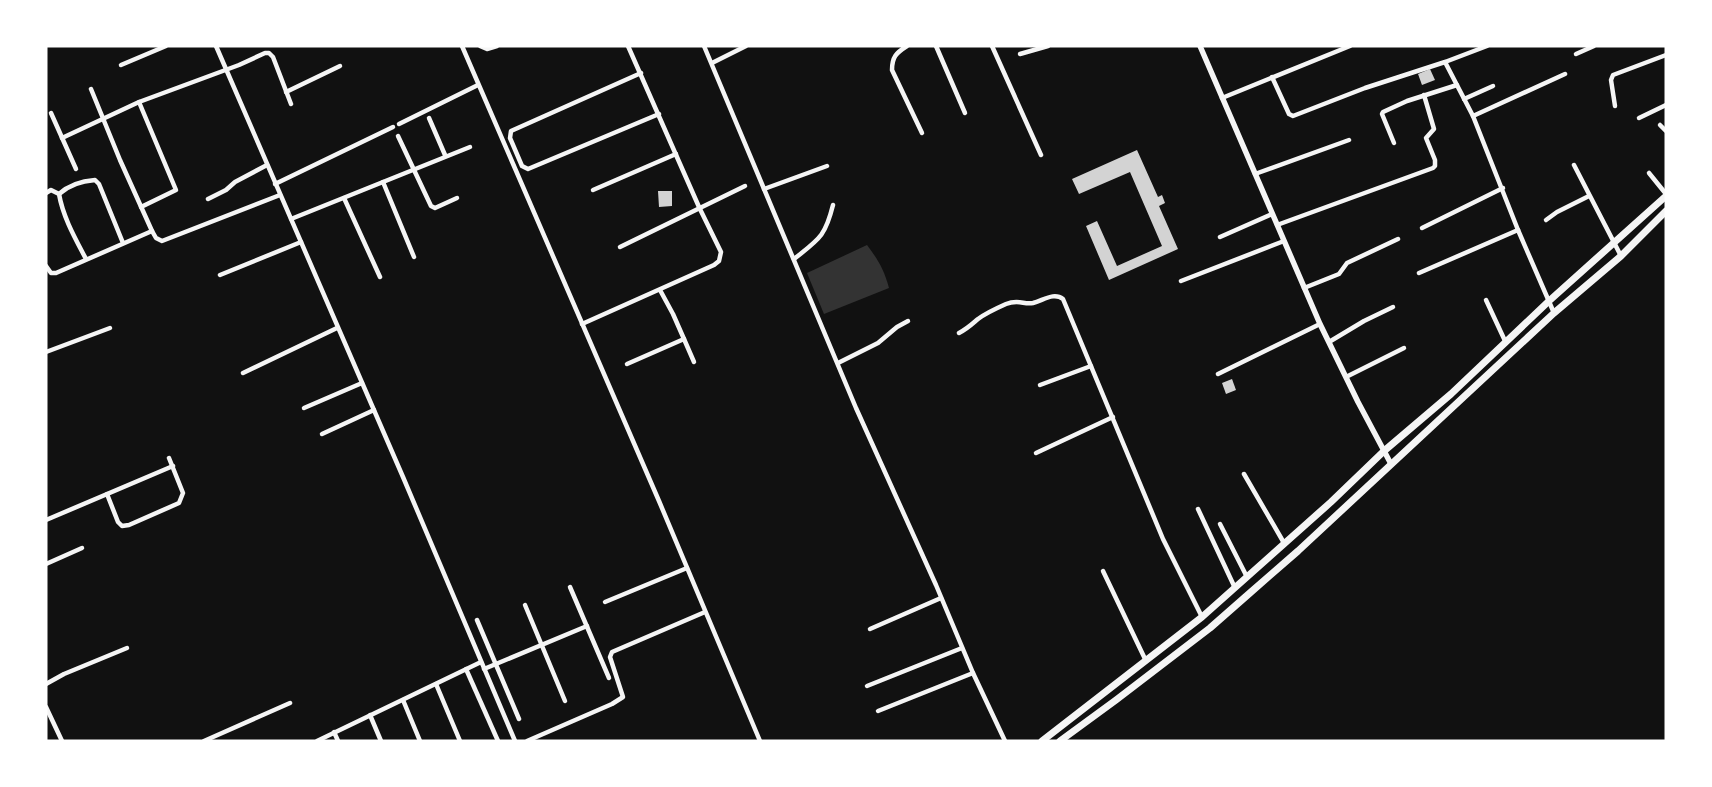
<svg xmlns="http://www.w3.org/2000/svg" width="1712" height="787" viewBox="0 0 1712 787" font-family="'Titillium Web',sans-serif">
<rect width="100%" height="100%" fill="#111"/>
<path fill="#333" d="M867,245C879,261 884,270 889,288L824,314L807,273Z"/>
<g fill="#d3d3d3">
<path d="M1430,69L1435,80L1422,85L1418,74Z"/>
<path d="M1137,150L1158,197L1162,195L1165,203L1159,206L1178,249L1109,280L1086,226L1097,221L1117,266L1162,246L1130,172L1079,194L1072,179Z"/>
<path d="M658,191H672V206L659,207Z"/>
<path d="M1232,379L1236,390L1226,394L1222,383Z"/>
</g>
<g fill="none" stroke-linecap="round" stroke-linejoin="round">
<g stroke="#f5f5f5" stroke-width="4.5">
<path d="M216,46L403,477L515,741"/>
<path d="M462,46L659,501L760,741"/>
<path d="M480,46L487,49L497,46"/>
<path d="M704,46L856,408L936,585L973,673L1005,741"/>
<path d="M907,46C896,53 892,57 892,70L922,133"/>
<path d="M936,46L965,113"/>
<path d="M992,46L1041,155"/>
<path d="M1020,54L1048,46"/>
<path d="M1576,54L1594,46"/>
<path d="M1445,62L1473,116L1518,230L1554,313"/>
<path d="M712,63L746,46"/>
<path d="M121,65L166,46"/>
<path d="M641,73L511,131L510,138L522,166L528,169L659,114"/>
<path d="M1272,77L1289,114L1293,116L1365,88L1445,62L1487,46"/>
<path d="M286,92L340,66"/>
<path d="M1222,98L1350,46"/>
<path d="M1464,99L1493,86"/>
<path d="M139,102L176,190L141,207"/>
<path d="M1615,106L1611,80L1613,75L1666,55"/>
<path d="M51,113L76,169"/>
<path d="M1473,116L1565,74"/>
<path d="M429,118L445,155"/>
<path d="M1639,118L1666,105"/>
<path d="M399,124L478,85"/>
<path d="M1660,125L1666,131"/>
<path d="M398,136L431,206L435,208L457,198"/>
<path d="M62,138L139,102L239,65L265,53H269L273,57L291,104"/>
<path d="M1394,143L1382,114L1383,112L1407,101L1457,85"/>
<path d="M1574,165L1621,256"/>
<path d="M1649,173L1666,194"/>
<path d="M1255,174L1349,140"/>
<path d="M383,182L414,257"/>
<path d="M275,184L393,127"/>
<path d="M764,189L827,166"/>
<path d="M593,190L676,154"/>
<path d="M46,193L51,190L59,194C63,217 75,238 86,259"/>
<path d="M59,194C69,185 81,181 95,180L99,184L123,243"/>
<path d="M344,198L380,277"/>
<path d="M208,199L226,190L235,182L267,165"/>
<path d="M291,219L470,147"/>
<path d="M1546,220L1557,212L1589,196"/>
<path d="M1277,225L1433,168L1435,166V160L1426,138L1434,129L1424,95"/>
<path d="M1422,228L1503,188"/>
<path d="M152,231L156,238L162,241L280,195"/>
<path d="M1220,237L1272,214"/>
<path d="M620,247L745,186"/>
<path d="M794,259C819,239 825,237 833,205"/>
<path d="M46,266L51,273H56L152,231L120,160L91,89"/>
<path d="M1419,273L1518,230"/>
<path d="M220,275L301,242"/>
<path d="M1181,281L1284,241"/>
<path d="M1304,288L1339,274L1347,263L1398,239"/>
<path d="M1486,300L1506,343"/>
<path d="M582,324L714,265L719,261L721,252L699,207L628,46"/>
<path d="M959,333C967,329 971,325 978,319C986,313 997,308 1006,304C1019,299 1024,305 1033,303C1044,300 1054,292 1063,299L1163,539L1202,617"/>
<path d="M684,339L694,362"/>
<path d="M1329,342L1364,321L1393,307"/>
<path d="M46,352L110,328"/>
<path d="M838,363L878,343L897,327L908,321"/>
<path d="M627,364L684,339L673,314L660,290"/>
<path d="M243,373L337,328"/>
<path d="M1218,374L1320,324"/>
<path d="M1346,377L1404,348"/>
<path d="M1040,385L1091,366"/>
<path d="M304,408L362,383"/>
<path d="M322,434L374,410"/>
<path d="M1036,453L1113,417"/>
<path d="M1244,474L1284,543"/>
<path d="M107,494L118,522L122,526L129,525L179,503L183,493L169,458"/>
<path d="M1198,509L1235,588"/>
<path d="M46,520L173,466"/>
<path d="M1220,524L1247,577"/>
<path d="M46,564L82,548"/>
<path d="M1103,571L1146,661"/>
<path d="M570,587L609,678"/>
<path d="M605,602L687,568"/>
<path d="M525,605L565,701"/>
<path d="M477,620L519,719"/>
<path d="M870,629L941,598"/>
<path d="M466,669L498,741"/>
<path d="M484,669L587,626"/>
<path d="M46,684L64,674L127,648"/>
<path d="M436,684L460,741"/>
<path d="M867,686L962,648"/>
<path d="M403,700L420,741"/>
<path d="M46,707L62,741"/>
<path d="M878,711L973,673"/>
<path d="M370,715L381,741"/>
<path d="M334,732L338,741"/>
<path d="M204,741L290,703"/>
<path d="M317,741L481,662"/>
<path d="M527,741L612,704L623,697L610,657L612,652L705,612"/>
</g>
<path stroke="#f5f5f5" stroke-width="5.5" d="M1200,46L1320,324L1358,402L1391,464"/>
<g stroke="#f5f5f5" stroke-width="7">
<path d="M1042,741L1202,617L1331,502L1384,451L1451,394L1549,301L1666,196"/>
<path d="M1060,741L1116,700L1210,628L1251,592L1298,551L1554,313L1621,256L1666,211"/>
</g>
</g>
<rect width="1712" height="787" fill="none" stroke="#ffffff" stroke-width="95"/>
</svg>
